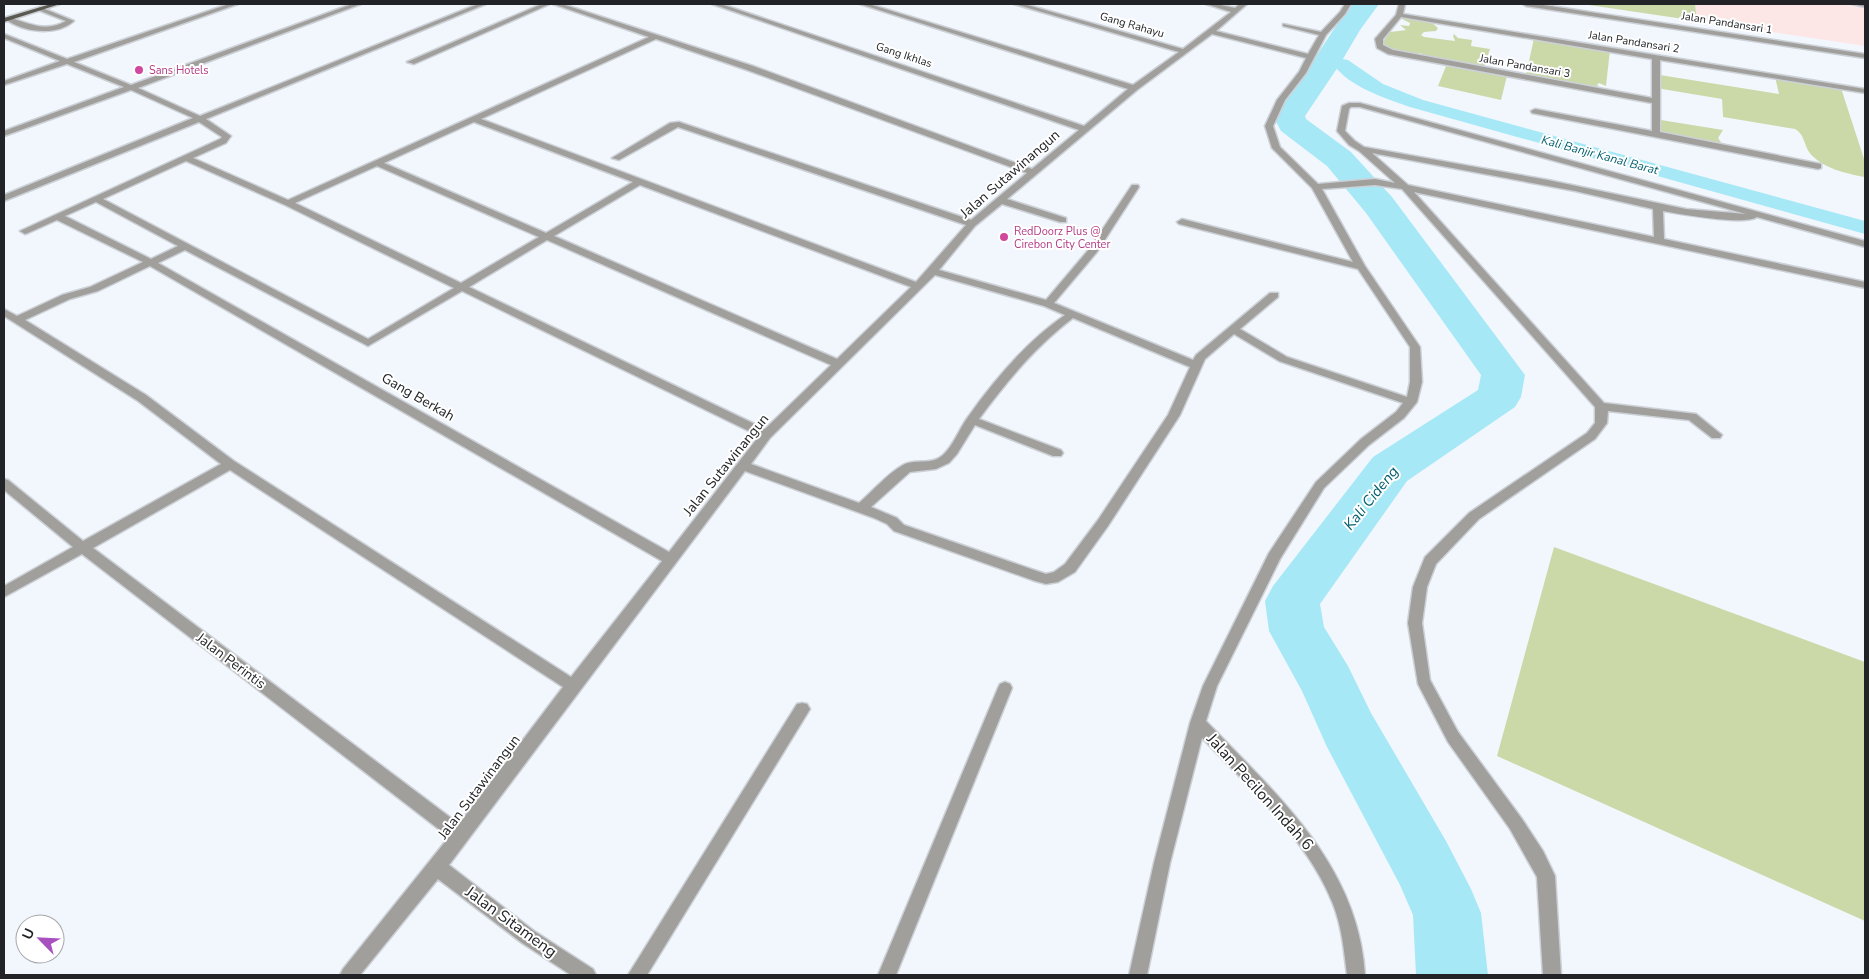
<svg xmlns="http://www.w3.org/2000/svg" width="1869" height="979" viewBox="0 0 1869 979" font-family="'Nunito Sans',sans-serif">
<rect width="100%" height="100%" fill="#f2f7fe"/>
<path fill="#fde7e6" d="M1695,4H1865V46L1697,21Z"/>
<g fill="#cbd9a9">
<path d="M1582,4H1695L1697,21Z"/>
<path d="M1405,17L1431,22L1438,28L1436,31L1424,32L1421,35L1424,37L1455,41L1453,36L1454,34L1458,38L1472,40L1471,46L1490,49L1484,67L1429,57L1420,53H1404L1384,46L1383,42L1390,32L1406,30L1400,25L1409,26L1410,23L1400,18Z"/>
<path d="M1534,38L1610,50L1606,86L1599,83L1597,85L1600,88L1598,89L1526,75Z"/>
<path d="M1569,40L1865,88V90L1569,41Z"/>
<path d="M1446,66L1507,76L1501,100L1438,86Z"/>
<path d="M1660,75L1779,94L1775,77L1841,88L1865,162V177C1847,174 1821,168 1809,152C1804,144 1804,134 1795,129L1723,117L1722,99L1662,89L1659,86Z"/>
<path d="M1661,120L1723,130L1718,138L1723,145L1663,133L1661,130Z"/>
<path d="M1554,547L1865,662V921L1497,756Z"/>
</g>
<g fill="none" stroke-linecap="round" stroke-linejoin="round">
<path fill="#a7e8f7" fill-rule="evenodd" d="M1342,59L1348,60L1383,84L1423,100L1865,221V234L1410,107C1385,98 1349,87 1333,64L1336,60Z"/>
<path fill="#a7e8f7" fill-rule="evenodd" d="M1353,4H1379L1360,30L1340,64L1305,116L1306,119L1351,152L1392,197L1525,375L1521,397L1515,407L1407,481L1320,604L1324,627L1348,666L1371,713L1446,841L1471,889L1481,913L1488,975H1416L1413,915L1400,885L1327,747L1302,691L1269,631L1265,601L1273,586L1373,457L1478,390L1481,375L1366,213L1327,166L1281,131L1273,116L1311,64L1338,23Z"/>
<defs>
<g id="service">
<path d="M1852,4H1865V7Z"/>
<path d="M40,7L74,21C56,37 23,32 5,19L8,17C28,23 46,33 66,21L38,10V8Z"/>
</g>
<g id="minor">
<path d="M229,4H238L74,62L131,85L352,4H361L138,88L200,116L478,4H486L206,119L231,136L226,143L193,158L288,200L649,37L553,4H562L753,66L1032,169L1079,130L712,4H721L1084,126L1128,89L860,4H869L1133,85L1179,52L1014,4H1024L1183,49L1231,12L1206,4H1216L1235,8L1240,4H1247L1216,31L1308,54L1319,35L1283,26V24L1321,32L1340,12L1345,4H1351L1345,14L1326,35L1306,73L1285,100L1273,126L1280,147L1318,184L1375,179L1395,183L1359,151L1349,145L1337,131L1342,106L1349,103H1360L1865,241V247L1757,217C1745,226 1680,214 1663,211L1664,239L1865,282V288L1414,192L1604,403L1696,414L1722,435L1720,438H1712L1689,420L1608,411L1607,423L1595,439L1479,519L1436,564L1427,587L1422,623L1430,680L1458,732L1522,819L1543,851L1555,876L1561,975H1543L1537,877L1510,829L1448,742L1418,684L1408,623L1413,587L1425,557L1469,513L1587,433L1595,423V407L1402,189L1375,185L1322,189L1365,266L1420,347L1422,382L1417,402L1404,418L1369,445L1324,488L1280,559L1217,686L1206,721C1278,796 1358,865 1365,975H1347C1344,951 1342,927 1333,904C1307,839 1250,788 1202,738L1170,863L1147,975H1129L1154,863L1190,723L1203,686L1269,553L1316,482L1361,439L1396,412L1403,403L1279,361L1234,334L1205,359L1180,415L1108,526L1075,572L1058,582L1046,584L1035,581L894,531L887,524L874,518L745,471L449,865L534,931L593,969L596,975H571L522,943L438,879L360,975H340L343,969L449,837L82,554L4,597V586L73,547L4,490V479L8,480L83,541L221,464L138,401L4,316V309L17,316L62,295L90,287L143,262L57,220L28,233L25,234L20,231L220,139L222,137L199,122L4,201V195L193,118L131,90L4,136V131L124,87L67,64L4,85V81L60,61L4,38V34L67,59ZM1212,34L1306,58L1299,72L1277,100L1265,126L1272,148L1312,188L1353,262L1182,219L1177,222L1179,224L1358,269L1410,347V382L1407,397L1287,357L1240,329L1278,297V293H1270L1196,355L1193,360L1054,303L1097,252L1139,187L1138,185H1132L1090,248L1046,300L939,270L975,226L1002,204L1060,222H1066V218L1007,199L1137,90ZM656,39L747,70L1027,173L971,220L679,122L670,123L612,158L619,160L678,127L966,225L916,282L481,119ZM1351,107H1360L1746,214L1686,209L1548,180L1364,147L1355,141L1345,131L1349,109ZM474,122L633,182L546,233L384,163ZM1372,153L1575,191L1653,209L1654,237L1408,185ZM186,161L285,205L454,288L368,339L103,199ZM377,166L539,237L461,283L295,203ZM640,185L911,287L837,359L554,236ZM96,202L178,246L151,259L65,216ZM547,240L831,365L765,429L469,287ZM185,250L368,346L462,291L759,436L669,552L158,263ZM150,266L662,561L571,677L234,461L146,395L25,320L70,299L98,291ZM935,275L1044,306L1065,315C1026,342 995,379 968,417C959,429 954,445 943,455C931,466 916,458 903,465C887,474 873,491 859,503L751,464L770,438ZM1073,318L1190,367L1168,415L1098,520L1065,564L1054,572L1046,574L1037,571L904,525L897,518L871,507L910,472L936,469L949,463L957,454L975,425L1053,456H1061L1063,453L1061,450L979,419C1007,381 1036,346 1073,318ZM230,470L563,687L459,824L93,548Z"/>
<path d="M542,4H550L414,64L407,62Z"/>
<path d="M1399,4H1405L1403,14L1865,89V93L1660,60V132L1821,164V168L1818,169L1532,113L1531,111L1535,109L1652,131V103L1388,54L1377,48L1375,39L1396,15ZM1401,17L1652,59V98L1393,50L1383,45V39Z"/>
<path d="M1523,4H1537L1865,54V58L1526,6Z"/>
<path d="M1005,682L1010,684L1012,688L896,975H878L998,688L1000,684Z"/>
<path d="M802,703L807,704L810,709L807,714L647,975H628L797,704Z"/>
</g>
<path id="primary" d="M51,4H60L4,22V18Z"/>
</defs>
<use href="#service" stroke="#ccd1d7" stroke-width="3"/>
<use href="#minor" stroke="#ccd1d7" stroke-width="3"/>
<use href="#primary" stroke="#ccd1d7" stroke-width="3"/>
<use href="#service" fill="#a19f9c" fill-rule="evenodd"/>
<use href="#minor" fill="#a19f9c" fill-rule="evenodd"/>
<use href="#primary" fill="#5b5952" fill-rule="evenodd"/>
</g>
<g fill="#d1479c" stroke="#fff" stroke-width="2">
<circle cx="139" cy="70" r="5"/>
<circle cx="1004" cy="237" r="5"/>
</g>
<g text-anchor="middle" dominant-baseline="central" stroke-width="4" stroke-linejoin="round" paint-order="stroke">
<g font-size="11" fill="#212326" stroke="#fff">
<text transform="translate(1727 23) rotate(9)">Jalan Pandansari 1</text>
<text transform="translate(1132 25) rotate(16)">Gang Rahayu</text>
<text transform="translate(1634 42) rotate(9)">Jalan Pandansari 2</text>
<text transform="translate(904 55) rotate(18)">Gang Ikhlas</text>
<text transform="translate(1525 66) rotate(10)">Jalan Pandansari 3</text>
</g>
<g font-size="11" fill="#b23c85" stroke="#fff" text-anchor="start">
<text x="149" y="70">Sans Hotels</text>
<text x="1014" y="231">RedDoorz Plus @<tspan x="1014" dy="13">Cirebon City Center</tspan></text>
</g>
<g font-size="12" font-style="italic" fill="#005e6e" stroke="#fff">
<text transform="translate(1600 155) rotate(15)">Kali Banjir Kanal Barat</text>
</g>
<g font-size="14" fill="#212326" stroke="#fff">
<text transform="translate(1010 174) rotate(-41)">Jalan Sutawinangun</text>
<text transform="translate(418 397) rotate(30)">Gang Berkah</text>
<text transform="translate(726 465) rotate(-51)">Jalan Sutawinangun</text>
<text transform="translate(231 661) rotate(37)">Jalan Perintis</text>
<text transform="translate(479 787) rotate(-53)">Jalan Sutawinangun</text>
</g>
<g font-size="15" font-style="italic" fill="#005e6e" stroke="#fff">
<text transform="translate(1371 498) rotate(-51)">Kali Cideng</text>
</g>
<g font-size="16" fill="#212326" stroke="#fff">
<text transform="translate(1260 792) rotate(48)">Jalan Pecilon Indah 6</text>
<text transform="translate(511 922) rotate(36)">Jalan Sitameng</text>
</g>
</g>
<rect width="1869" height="979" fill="none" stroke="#212326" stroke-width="10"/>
<g transform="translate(40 939) rotate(294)"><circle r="24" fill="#ffffff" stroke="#a6a7a8"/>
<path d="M0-4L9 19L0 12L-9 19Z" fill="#a651bf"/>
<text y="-8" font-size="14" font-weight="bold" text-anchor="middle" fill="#212326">U</text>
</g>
</svg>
